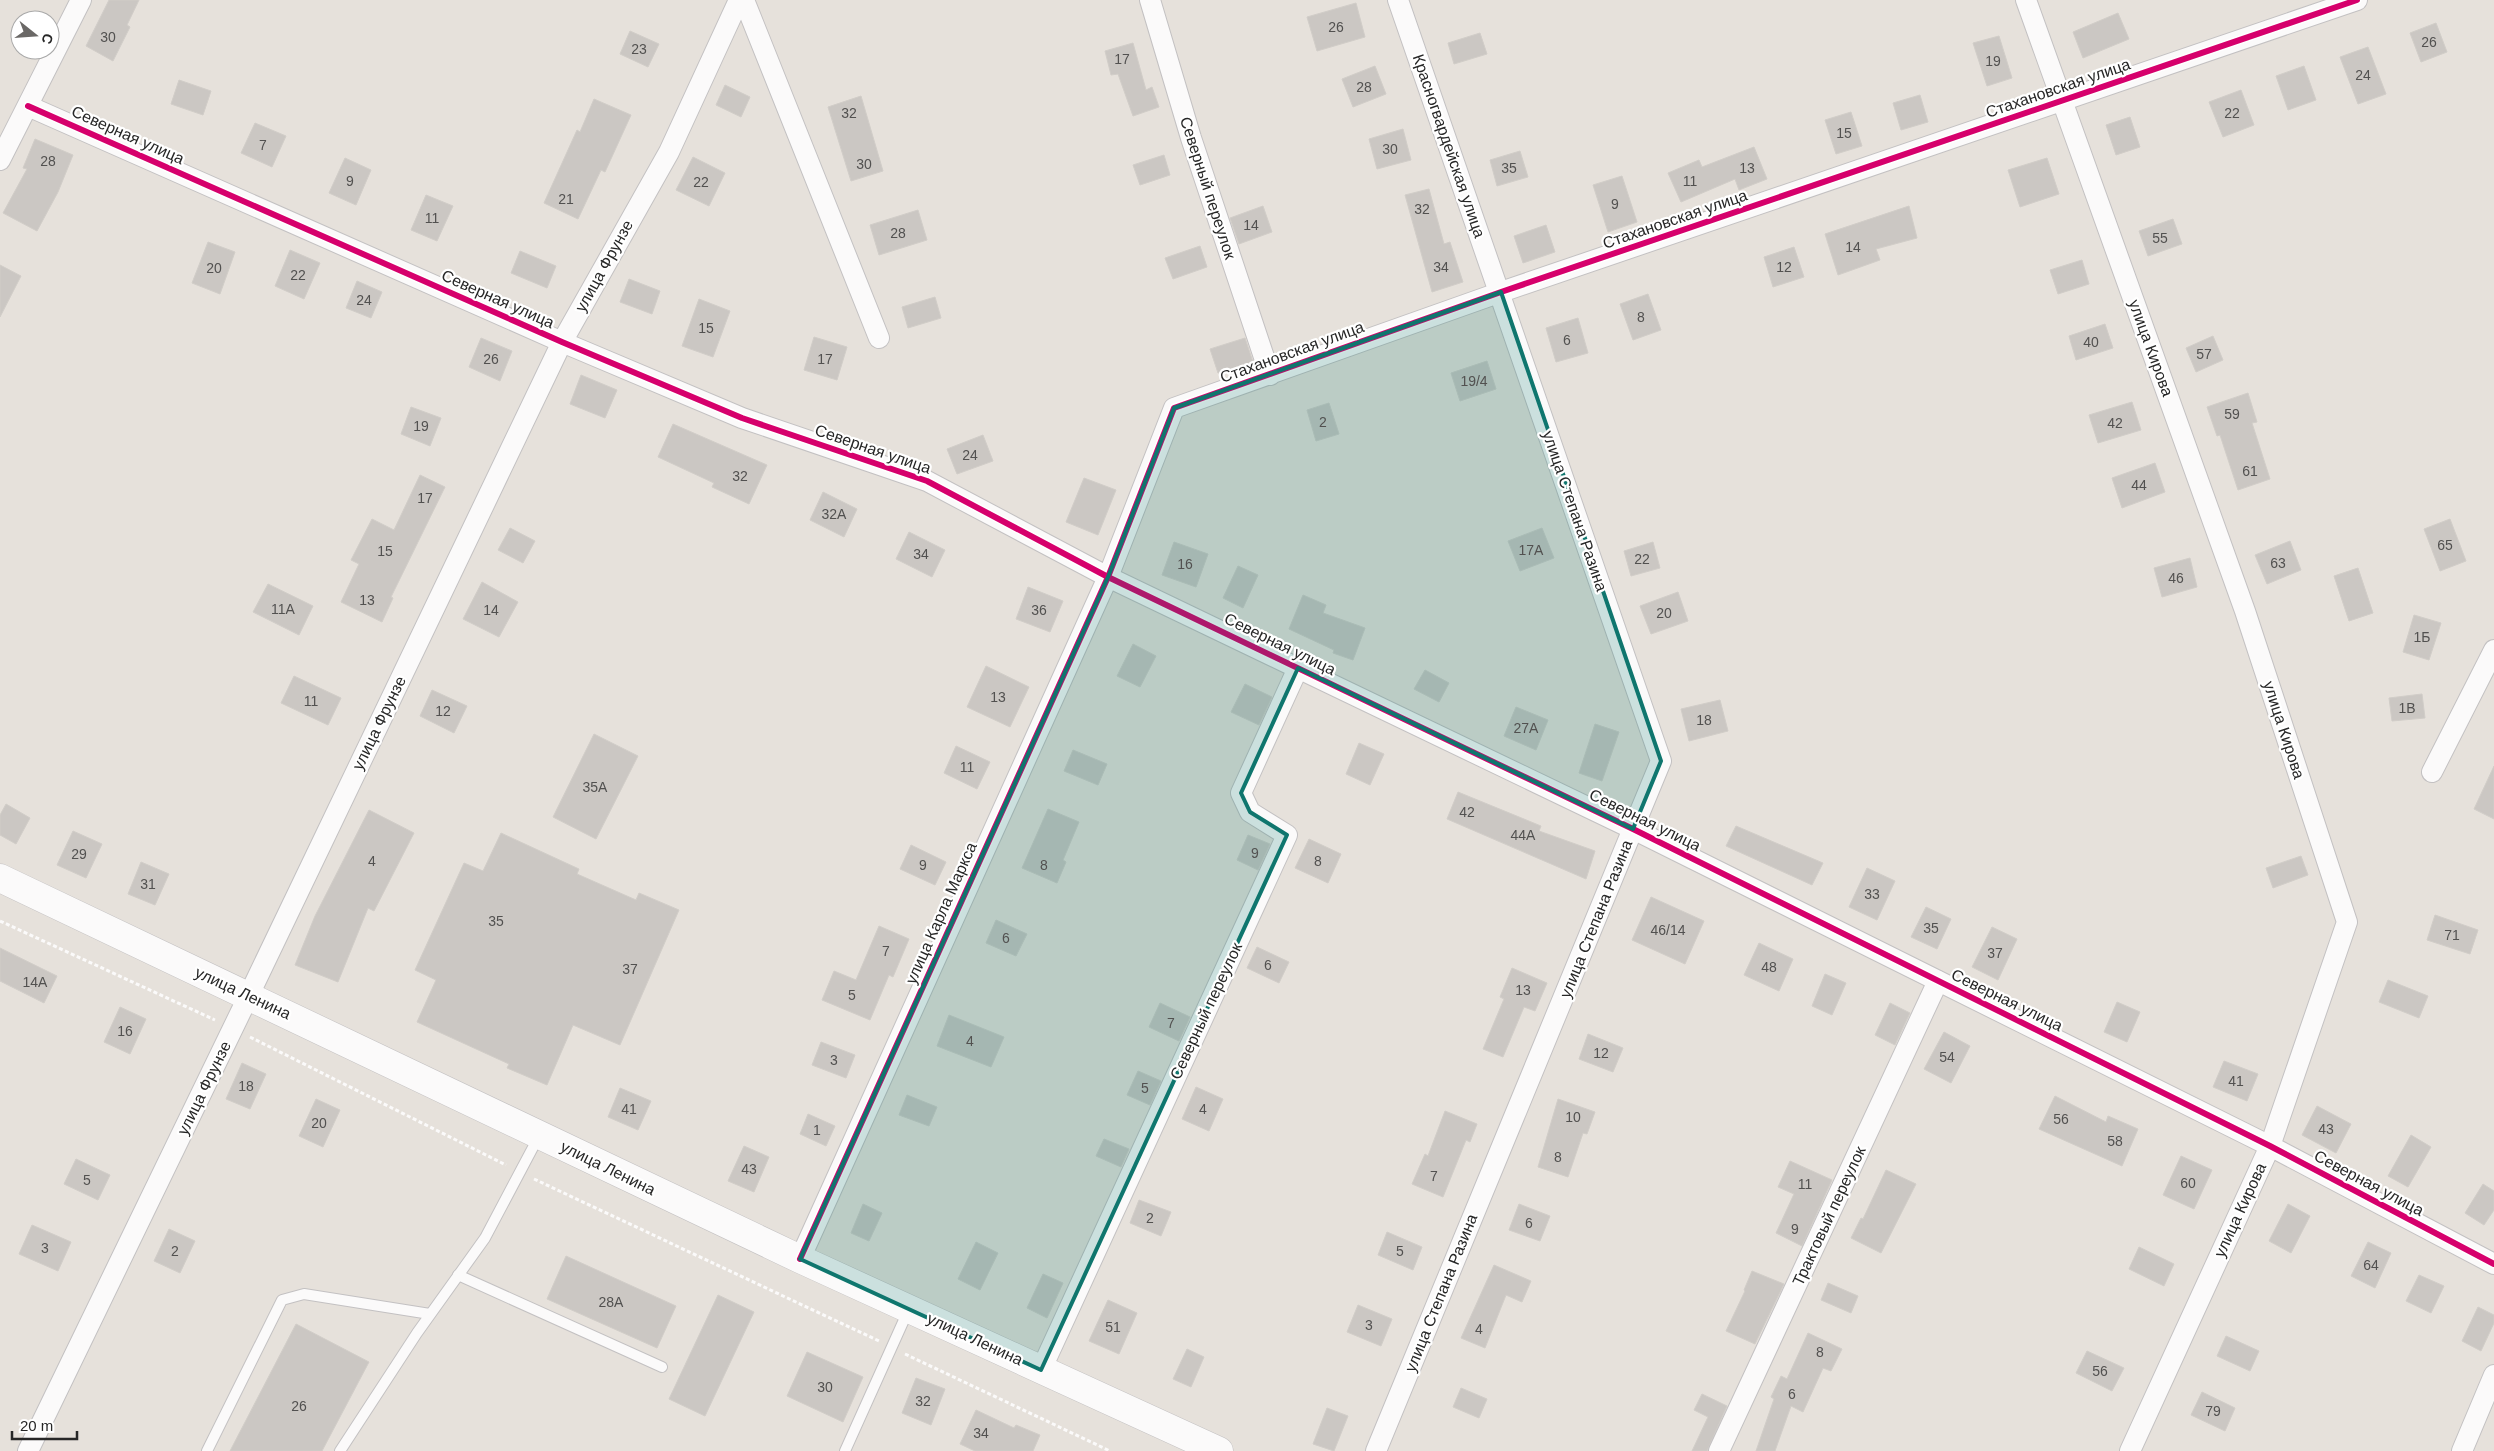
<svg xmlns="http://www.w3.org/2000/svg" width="2494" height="1451" viewBox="0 0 2494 1451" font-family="Helvetica,sans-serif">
<rect width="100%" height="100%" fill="#e6e1db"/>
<g fill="#cbc7c3" stroke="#d1cdc8">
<path d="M109,0H139L127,25L130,27L113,61L86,46Z"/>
<path d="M1356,3L1365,37L1317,51L1307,17Z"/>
<path d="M2118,13L2129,39L2083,58L2073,32Z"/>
<path d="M2436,23L2447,52L2421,62L2410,33Z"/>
<path d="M630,31L659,44L648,67L620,54Z"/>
<path d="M1480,33L1487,54L1454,64L1448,43Z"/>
<path d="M1999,36L2012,78L1987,86L1973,43Z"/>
<path d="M1133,43L1146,90L1152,87L1159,107L1133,116L1118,74L1111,75L1105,51Z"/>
<path d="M2368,47L2386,94L2358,104L2340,57Z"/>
<path d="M1375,66L1386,94L1353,107L1342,79Z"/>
<path d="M2304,66L2316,100L2288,110L2276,76Z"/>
<path d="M179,80L211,91L203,115L171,104Z"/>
<path d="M725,85L750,97L741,117L716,105Z"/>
<path d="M2241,90L2254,125L2223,137L2209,102Z"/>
<path d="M1920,95L1928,122L1901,130L1893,103Z"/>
<path d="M861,96L883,171L851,181L828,107Z"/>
<path d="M594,99L631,115L605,172L601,170L578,219L544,203L577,130L580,132Z"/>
<path d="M1851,112L1862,146L1836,154L1825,120Z"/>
<path d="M2130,117L2140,147L2116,155L2106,125Z"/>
<path d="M255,123L286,136L272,167L241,153Z"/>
<path d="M1403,129L1411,160L1377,169L1369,139Z"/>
<path d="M35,139L73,155L58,192L37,231L3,213L27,169L23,168Z"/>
<path d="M1754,147L1767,179L1739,190L1735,179L1681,202L1668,173L1699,160L1702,167Z"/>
<path d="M1520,151L1528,177L1497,186L1490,160Z"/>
<path d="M1164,155L1170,175L1140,185L1133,165Z"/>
<path d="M693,157L725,173L709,206L676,190Z"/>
<path d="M345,158L371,170L356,205L329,193Z"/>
<path d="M2047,158L2059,194L2020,207L2008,170Z"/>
<path d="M1622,176L1637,222L1608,232L1593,185Z"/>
<path d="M1429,189L1444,244L1450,242L1463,282L1432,292L1405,195Z"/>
<path d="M426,195L453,206L437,241L411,230Z"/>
<path d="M1263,206L1272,232L1239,244L1230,218Z"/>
<path d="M1909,206L1917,238L1876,249L1880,260L1838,275L1825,234Z"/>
<path d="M918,210L927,240L879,255L870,225Z"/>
<path d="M2173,219L2182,244L2148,256L2139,231Z"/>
<path d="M1546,225L1555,252L1523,263L1514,236Z"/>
<path d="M208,242L235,252L220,294L192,283Z"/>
<path d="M1200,246L1207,267L1173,279L1165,258Z"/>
<path d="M1794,247L1804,277L1773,287L1764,257Z"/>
<path d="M290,250L320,263L304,299L275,286Z"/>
<path d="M520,251L556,266L547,288L511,273Z"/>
<path d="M2082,260L2089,284L2058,294L2050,270Z"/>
<path d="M0,265L21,276L0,317Z"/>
<path d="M629,279L660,291L652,314L620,302Z"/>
<path d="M357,281L382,292L371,318L346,308Z"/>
<path d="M1648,294L1661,330L1633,340L1620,304Z"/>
<path d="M935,297L941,318L908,328L902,307Z"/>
<path d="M699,299L730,311L713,357L682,346Z"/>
<path d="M1578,318L1588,353L1556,362L1546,328Z"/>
<path d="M2105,324L2113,348L2076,360L2069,336Z"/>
<path d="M2213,336L2223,360L2196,372L2186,348Z"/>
<path d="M814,337L847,347L837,380L804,370Z"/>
<path d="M481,338L512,351L500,381L469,367Z"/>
<path d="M1245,338L1253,362L1218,373L1210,349Z"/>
<path d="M1487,361L1496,389L1460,401L1451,373Z"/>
<path d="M581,375L617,390L605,418L570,404Z"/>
<path d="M2248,393L2257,422L2252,423L2270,479L2238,490L2220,435L2217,436L2207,407Z"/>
<path d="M2132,402L2141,430L2098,443L2089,415Z"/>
<path d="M1329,403L1339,434L1316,441L1307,410Z"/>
<path d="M411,407L441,418L430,446L401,434Z"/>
<path d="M673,424L767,465L749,504L712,487L714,483L658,457Z"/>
<path d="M983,435L993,461L957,474L947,449Z"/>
<path d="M2155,463L2165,492L2122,508L2112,478Z"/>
<path d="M420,475L445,487L391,597L393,598L382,622L341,602L359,564L351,560L372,519L394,530Z"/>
<path d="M1084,478L1116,490L1098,535L1066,522Z"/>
<path d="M823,492L857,509L844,537L810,520Z"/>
<path d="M2450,519L2466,561L2440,571L2424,529Z"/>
<path d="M510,528L535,541L523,563L498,550Z"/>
<path d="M1542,528L1554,558L1520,571L1508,541Z"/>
<path d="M909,532L945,550L932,577L896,559Z"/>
<path d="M2290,541L2301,570L2267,584L2255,555Z"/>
<path d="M1174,542L1208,554L1196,587L1162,575Z"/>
<path d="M1653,542L1660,568L1631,576L1624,551Z"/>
<path d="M2190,558L2197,587L2162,597L2154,568Z"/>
<path d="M1238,566L1258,575L1243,608L1223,598Z"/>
<path d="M2358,568L2373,613L2349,621L2334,576Z"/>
<path d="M482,582L518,602L499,637L463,619Z"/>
<path d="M268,584L313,606L299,635L253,612Z"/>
<path d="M1028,587L1063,601L1050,632L1016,619Z"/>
<path d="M1678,592L1688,621L1651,634L1640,606Z"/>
<path d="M1303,595L1326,605L1323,613L1365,628L1353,660L1333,653L1334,650L1289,629Z"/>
<path d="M2414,615L2441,623L2429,660L2403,652Z"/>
<path d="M1133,644L1156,656L1140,687L1117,676Z"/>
<path d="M986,666L1029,687L1010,727L967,707Z"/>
<path d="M1425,670L1449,683L1439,702L1414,689Z"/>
<path d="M294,676L341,698L328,725L281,703Z"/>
<path d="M1245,684L1272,697L1259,725L1231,712Z"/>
<path d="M432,690L467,706L454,733L420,716Z"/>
<path d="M2422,694L2425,718L2392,721L2389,698Z"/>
<path d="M1720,700L1728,731L1689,741L1681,709Z"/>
<path d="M1516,707L1548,720L1536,750L1504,736Z"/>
<path d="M1595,724L1619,732L1602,781L1579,773Z"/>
<path d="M594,734L638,756L596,839L553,817Z"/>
<path d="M1359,743L1384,754L1370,785L1346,774Z"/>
<path d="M956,746L990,762L977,789L944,773Z"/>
<path d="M1073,750L1107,764L1098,785L1064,771Z"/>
<path d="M2494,766V819L2474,809Z"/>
<path d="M1458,792L1541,826L1539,831L1595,851L1586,879L1447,819Z"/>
<path d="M6,804L30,818L16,844L0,835V815Z"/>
<path d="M1048,809L1079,822L1063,860L1066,862L1057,883L1022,868Z"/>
<path d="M369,810L414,833L374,911L368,908L338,982L295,965L315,916Z"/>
<path d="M1736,826L1823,863L1812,885L1726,846Z"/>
<path d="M73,831L102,844L86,878L57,865Z"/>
<path d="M501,833L579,869L577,874L636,900L639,893L679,910L620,1045L573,1025L547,1085L507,1068L509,1064L417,1022L436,980L415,970L464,863L483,871Z"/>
<path d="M1248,835L1270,844L1258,870L1237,860Z"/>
<path d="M1309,839L1341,854L1328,883L1295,868Z"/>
<path d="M911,845L946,862L935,885L900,869Z"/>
<path d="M2301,856L2308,875L2273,888L2266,868Z"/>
<path d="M141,862L169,874L155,905L128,894Z"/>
<path d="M1867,868L1895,881L1877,920L1849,907Z"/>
<path d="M1651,897L1704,921L1685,964L1632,940Z"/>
<path d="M1926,907L1951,919L1937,949L1911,937Z"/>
<path d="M2435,915L2478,930L2470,954L2427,940Z"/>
<path d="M996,920L1027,934L1016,956L986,943Z"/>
<path d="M879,926L909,939L893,977L889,975L870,1020L822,1000L834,971L856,980Z"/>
<path d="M1992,927L2017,939L1998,980L1972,967Z"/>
<path d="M1759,943L1793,959L1779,991L1744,975Z"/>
<path d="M1257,947L1289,962L1279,983L1247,968Z"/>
<path d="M0,948L57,976L44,1003L0,981Z"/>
<path d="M1512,968L1547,983L1535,1011L1524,1007L1503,1057L1483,1049L1504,999L1500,997Z"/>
<path d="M1825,974L1846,983L1832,1015L1812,1006Z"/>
<path d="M2388,980L2428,996L2419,1018L2379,1002Z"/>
<path d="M2117,1002L2140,1012L2127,1042L2104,1032Z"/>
<path d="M1160,1003L1190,1017L1179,1041L1149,1027Z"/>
<path d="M1890,1003L1910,1013L1895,1045L1875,1035Z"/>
<path d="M120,1007L146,1019L130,1054L104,1042Z"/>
<path d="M949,1015L1004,1037L991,1067L937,1046Z"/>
<path d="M1944,1032L1970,1046L1951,1083L1924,1069Z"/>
<path d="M1588,1034L1623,1048L1613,1072L1579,1059Z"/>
<path d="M821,1042L855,1055L846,1078L812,1065Z"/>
<path d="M2224,1061L2258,1074L2247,1101L2213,1087Z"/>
<path d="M242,1063L266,1074L250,1109L226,1099Z"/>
<path d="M1138,1071L1161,1081L1150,1105L1127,1095Z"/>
<path d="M1196,1087L1223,1099L1209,1131L1182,1119Z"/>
<path d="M620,1088L651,1101L638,1130L608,1117Z"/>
<path d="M907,1095L937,1107L929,1126L899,1115Z"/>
<path d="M2055,1096L2106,1122L2108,1116L2138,1129L2122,1166L2039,1129Z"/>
<path d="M316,1099L340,1110L323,1147L299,1136Z"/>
<path d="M1558,1099L1595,1112L1587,1134L1583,1133L1568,1177L1538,1167Z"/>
<path d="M2317,1106L2351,1124L2336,1153L2302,1135Z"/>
<path d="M1445,1111L1477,1124L1470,1142L1466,1140L1443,1197L1412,1184L1425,1154L1428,1156Z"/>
<path d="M808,1114L835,1126L826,1146L800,1134Z"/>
<path d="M2411,1135L2431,1147L2408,1187L2388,1176Z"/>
<path d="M1104,1139L1129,1149L1121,1167L1096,1156Z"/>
<path d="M744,1146L769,1157L754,1192L728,1181Z"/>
<path d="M2181,1156L2212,1170L2194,1209L2163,1195Z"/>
<path d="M76,1159L110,1175L98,1200L64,1184Z"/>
<path d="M1790,1161L1832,1180L1802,1246L1776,1233L1794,1194L1778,1187Z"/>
<path d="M1886,1170L1916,1184L1881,1253L1851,1238L1861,1218L1863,1219Z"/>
<path d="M2483,1184L2494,1191V1210L2484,1225L2465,1213Z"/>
<path d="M1139,1200L1171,1212L1161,1236L1130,1223Z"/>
<path d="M863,1204L882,1213L869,1241L851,1233Z"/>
<path d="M1519,1204L1550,1216L1540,1241L1509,1230Z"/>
<path d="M2288,1204L2310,1216L2291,1253L2269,1241Z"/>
<path d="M32,1225L71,1242L58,1271L19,1254Z"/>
<path d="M169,1229L195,1241L180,1273L154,1261Z"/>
<path d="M1387,1232L1422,1247L1413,1270L1378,1255Z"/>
<path d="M976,1242L998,1253L980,1290L958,1279Z"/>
<path d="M2368,1242L2391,1253L2375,1288L2351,1276Z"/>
<path d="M2139,1247L2174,1264L2164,1286L2129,1269Z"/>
<path d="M566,1256L676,1306L657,1348L547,1299Z"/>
<path d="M1494,1265L1531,1281L1522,1302L1506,1295L1485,1348L1461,1338Z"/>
<path d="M1752,1271L1784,1284L1755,1344L1726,1331L1745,1291L1744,1290Z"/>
<path d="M1043,1274L1063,1283L1047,1318L1027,1308Z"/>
<path d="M2419,1275L2444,1286L2431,1313L2406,1301Z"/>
<path d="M1828,1283L1858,1296L1851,1313L1821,1300Z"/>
<path d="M718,1295L754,1312L705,1416L669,1399Z"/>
<path d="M1108,1300L1137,1313L1119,1354L1089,1341Z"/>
<path d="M1358,1305L1392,1319L1381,1346L1347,1332Z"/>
<path d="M2478,1307L2494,1315V1323L2481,1351L2462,1341Z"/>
<path d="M296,1324L369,1362L322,1451H230Z"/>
<path d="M1808,1333L1842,1349L1831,1371L1823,1368L1803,1412L1791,1406L1775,1451H1756L1774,1399L1771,1397L1781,1376L1787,1379Z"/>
<path d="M2226,1336L2259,1351L2250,1371L2217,1356Z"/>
<path d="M1187,1349L1204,1357L1191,1387L1173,1379Z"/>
<path d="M2087,1351L2124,1368L2112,1391L2076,1373Z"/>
<path d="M807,1352L863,1377L843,1422L787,1396Z"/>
<path d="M916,1378L945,1389L931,1425L902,1413Z"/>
<path d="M1461,1388L1487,1399L1479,1418L1453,1407Z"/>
<path d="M2202,1392L2235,1408L2225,1431L2191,1415Z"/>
<path d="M1702,1394L1727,1406L1707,1451H1692L1708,1417L1694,1410Z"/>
<path d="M1327,1408L1348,1416L1334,1451L1313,1444Z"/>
<path d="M976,1410L1014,1428L1016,1425L1040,1435L1033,1451H975L960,1444Z"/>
</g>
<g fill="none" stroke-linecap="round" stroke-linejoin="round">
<defs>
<g id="service">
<path d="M458,1275L662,1367"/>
<path d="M207,1451L282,1300L304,1294L430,1314"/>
<path d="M340,1451L417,1333L485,1238L539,1136"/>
<path d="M845,1451L908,1311"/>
</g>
<g id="minor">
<path d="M744,0L879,338"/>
<path d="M1150,0L1191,138L1270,375"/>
<path d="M2026,0L2245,611L2347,922L2270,1146L2130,1451"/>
<path d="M28,106L562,342L742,418L927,481L1108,577L1633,829L2270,1146L2494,1264"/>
<path d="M0,160L81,0"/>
<path d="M2432,772L2494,650"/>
<path d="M800,1259L1108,577L1174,408L1501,292L2357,0"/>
<path d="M1041,1370L1287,835L1250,812L1241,793L1298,668"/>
<path d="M28,1451L249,995L562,342L669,152L739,0"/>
<path d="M1376,1451L1661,761L1398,0"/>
<path d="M1719,1451L1938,981"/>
<path d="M2462,1451L2494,1375"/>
</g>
<path id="secondary" d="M0,878L800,1259L1219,1451"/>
</defs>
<use href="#service" stroke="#c3c1c2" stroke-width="12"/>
<use href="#minor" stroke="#c3c1c2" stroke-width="22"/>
<use href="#secondary" stroke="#c3c1c2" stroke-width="29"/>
<g stroke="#fbfafa" stroke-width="3" stroke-dasharray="4 2.5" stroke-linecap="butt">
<path d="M0,921L215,1020"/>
<path d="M250,1037L506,1165"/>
<path d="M534,1179L879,1341"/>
<path d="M905,1354L1110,1451"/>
</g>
<use href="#service" stroke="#fbfafa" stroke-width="10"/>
<use href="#minor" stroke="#fbfafa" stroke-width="20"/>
<use href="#secondary" stroke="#fbfafa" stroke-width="28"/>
<defs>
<g id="cycleway">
<path d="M28,106L562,342L742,418L927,481L1108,577L1633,829L2270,1146L2494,1264"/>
<path d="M800,1259L1108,577L1174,408L1501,292L2357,0"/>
</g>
</defs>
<use href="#cycleway" stroke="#fff" stroke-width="9"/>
<use href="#cycleway" stroke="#d6006c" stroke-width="6"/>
</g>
<path fill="#0f766e" fill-opacity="0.2" stroke="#0f766e" stroke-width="4" stroke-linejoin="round" d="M1501,292L1661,761L1633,829L1298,668L1241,793L1250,812L1287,835L1041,1370L800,1259L1108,577L1174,408Z"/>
<g text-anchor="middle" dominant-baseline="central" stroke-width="4.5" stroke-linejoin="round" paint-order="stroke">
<g font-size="14" fill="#525150">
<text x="1336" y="27">26</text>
<text x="108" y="37">30</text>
<text x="2429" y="42">26</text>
<text x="639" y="49">23</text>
<text x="1122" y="59">17</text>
<text x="1993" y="61">19</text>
<text x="2363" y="75">24</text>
<text x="1364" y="87">28</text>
<text x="849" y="113">32</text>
<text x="2232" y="113">22</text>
<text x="1844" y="133">15</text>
<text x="263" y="145">7</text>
<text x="1390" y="149">30</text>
<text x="48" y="161">28</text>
<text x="864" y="164">30</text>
<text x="1509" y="168">35</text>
<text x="1747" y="168">13</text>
<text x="350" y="181">9</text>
<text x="1690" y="181">11</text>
<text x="701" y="182">22</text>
<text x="566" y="199">21</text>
<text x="1615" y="204">9</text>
<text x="1422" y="209">32</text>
<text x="432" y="218">11</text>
<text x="1251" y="225">14</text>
<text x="898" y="233">28</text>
<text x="2160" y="238">55</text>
<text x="1853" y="247">14</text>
<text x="1441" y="267">34</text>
<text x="1784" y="267">12</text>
<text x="214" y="268">20</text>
<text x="298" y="275">22</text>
<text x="364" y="300">24</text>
<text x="1641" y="317">8</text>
<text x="706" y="328">15</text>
<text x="1567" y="340">6</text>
<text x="2091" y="342">40</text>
<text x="2204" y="354">57</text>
<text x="491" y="359">26</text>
<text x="825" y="359">17</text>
<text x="1474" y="381">19/4</text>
<text x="2232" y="414">59</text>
<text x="1323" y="422">2</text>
<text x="2115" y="423">42</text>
<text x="421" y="426">19</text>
<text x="970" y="455">24</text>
<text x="2250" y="471">61</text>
<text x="740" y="476">32</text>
<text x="2139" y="485">44</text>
<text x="425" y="498">17</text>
<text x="834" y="514">32А</text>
<text x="2445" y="545">65</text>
<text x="1531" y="550">17А</text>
<text x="385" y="551">15</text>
<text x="921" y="554">34</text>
<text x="1642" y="559">22</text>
<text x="2278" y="563">63</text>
<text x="1185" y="564">16</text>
<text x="2176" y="578">46</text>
<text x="367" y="600">13</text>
<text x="283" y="609">11А</text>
<text x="491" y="610">14</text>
<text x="1039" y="610">36</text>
<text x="1664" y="613">20</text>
<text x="2422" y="637">1Б</text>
<text x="998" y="697">13</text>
<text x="311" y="701">11</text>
<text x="2407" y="708">1В</text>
<text x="443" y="711">12</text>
<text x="1704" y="720">18</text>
<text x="1526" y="728">27А</text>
<text x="967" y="767">11</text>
<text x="595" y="787">35А</text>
<text x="1467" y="812">42</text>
<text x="1523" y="835">44А</text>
<text x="1255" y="853">9</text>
<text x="79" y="854">29</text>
<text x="372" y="861">4</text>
<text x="1318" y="861">8</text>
<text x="923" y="865">9</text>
<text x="1044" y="865">8</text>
<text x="148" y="884">31</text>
<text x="1872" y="894">33</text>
<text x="496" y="921">35</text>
<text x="1931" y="928">35</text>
<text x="1668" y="930">46/14</text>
<text x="2452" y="935">71</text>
<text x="1006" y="938">6</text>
<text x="886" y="951">7</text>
<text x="1995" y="953">37</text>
<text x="1268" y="965">6</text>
<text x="1769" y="967">48</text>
<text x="630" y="969">37</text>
<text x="35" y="982">14А</text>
<text x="1523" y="990">13</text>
<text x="852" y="995">5</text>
<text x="1171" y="1023">7</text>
<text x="125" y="1031">16</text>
<text x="970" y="1041">4</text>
<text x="1601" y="1053">12</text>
<text x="1947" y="1057">54</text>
<text x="834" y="1060">3</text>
<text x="2236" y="1081">41</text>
<text x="246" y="1086">18</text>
<text x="1145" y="1088">5</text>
<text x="629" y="1109">41</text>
<text x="1203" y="1109">4</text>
<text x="1573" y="1117">10</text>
<text x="2061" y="1119">56</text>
<text x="319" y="1123">20</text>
<text x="2326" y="1129">43</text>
<text x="817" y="1130">1</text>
<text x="2115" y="1141">58</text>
<text x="1558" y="1157">8</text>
<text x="749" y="1169">43</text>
<text x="1434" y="1176">7</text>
<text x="87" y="1180">5</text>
<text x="2188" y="1183">60</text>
<text x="1805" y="1184">11</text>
<text x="1150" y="1218">2</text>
<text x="1529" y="1223">6</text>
<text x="1795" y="1229">9</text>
<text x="45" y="1248">3</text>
<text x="175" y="1251">2</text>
<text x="1400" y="1251">5</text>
<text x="2371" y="1265">64</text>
<text x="611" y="1302">28А</text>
<text x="1369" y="1325">3</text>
<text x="1113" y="1327">51</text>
<text x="1479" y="1329">4</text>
<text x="1820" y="1352">8</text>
<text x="2100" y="1371">56</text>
<text x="825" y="1387">30</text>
<text x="1792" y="1394">6</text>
<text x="923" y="1401">32</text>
<text x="299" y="1406">26</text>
<text x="2213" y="1411">79</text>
<text x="981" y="1433">34</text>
</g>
<g font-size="16" fill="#272727" stroke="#fff">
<text transform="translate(2058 88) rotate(-19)">Стахановская улица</text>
<text transform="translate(128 135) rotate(24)">Северная улица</text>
<text transform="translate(1449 146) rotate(71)">Красногвардейская улица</text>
<text transform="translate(1208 188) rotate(72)">Северный переулок</text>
<text transform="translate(1675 219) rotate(-19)">Стахановская улица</text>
<text transform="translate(604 266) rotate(-61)">улица Фрунзе</text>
<text transform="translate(498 299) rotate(24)">Северная улица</text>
<text transform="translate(2151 348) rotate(70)">улица Кирова</text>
<text transform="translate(1292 352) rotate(-20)">Стахановская улица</text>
<text transform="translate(873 449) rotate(19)">Северная улица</text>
<text transform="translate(1575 511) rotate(71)">улица Степана Разина</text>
<text transform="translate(1280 644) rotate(26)">Северная улица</text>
<text transform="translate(379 723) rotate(-64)">улица Фрунзе</text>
<text transform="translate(2284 730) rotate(72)">улица Кирова</text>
<text transform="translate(1645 820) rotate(26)">Северная улица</text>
<text transform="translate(941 913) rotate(-66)">улица Карла Маркса</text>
<text transform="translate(1596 919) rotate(-68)">улица Степана Разина</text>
<text transform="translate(243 993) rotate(25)">улица Ленина</text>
<text transform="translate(2007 1000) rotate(26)">Северная улица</text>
<text transform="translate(1206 1011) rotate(-65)">Северный переулок</text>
<text transform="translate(204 1088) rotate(-64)">улица Фрунзе</text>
<text transform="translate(608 1168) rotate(26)">улица Ленина</text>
<text transform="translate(2369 1183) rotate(28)">Северная улица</text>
<text transform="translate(2240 1210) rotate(-65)">улица Кирова</text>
<text transform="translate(1829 1216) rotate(-65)">Трактовый переулок</text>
<text transform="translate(1441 1293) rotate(-68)">улица Степана Разина</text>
<text transform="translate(975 1339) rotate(25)">улица Ленина</text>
</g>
</g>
<g transform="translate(35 35) rotate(107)"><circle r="24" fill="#ffffff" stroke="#a9a9a9"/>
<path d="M0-4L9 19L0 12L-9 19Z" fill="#6a6866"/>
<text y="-8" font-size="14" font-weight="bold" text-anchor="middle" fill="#272727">С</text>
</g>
<path d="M12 1431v8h65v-8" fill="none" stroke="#272727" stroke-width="2.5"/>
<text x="20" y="1431" font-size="15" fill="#272727" stroke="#ffffff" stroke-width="4" paint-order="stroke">20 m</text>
</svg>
